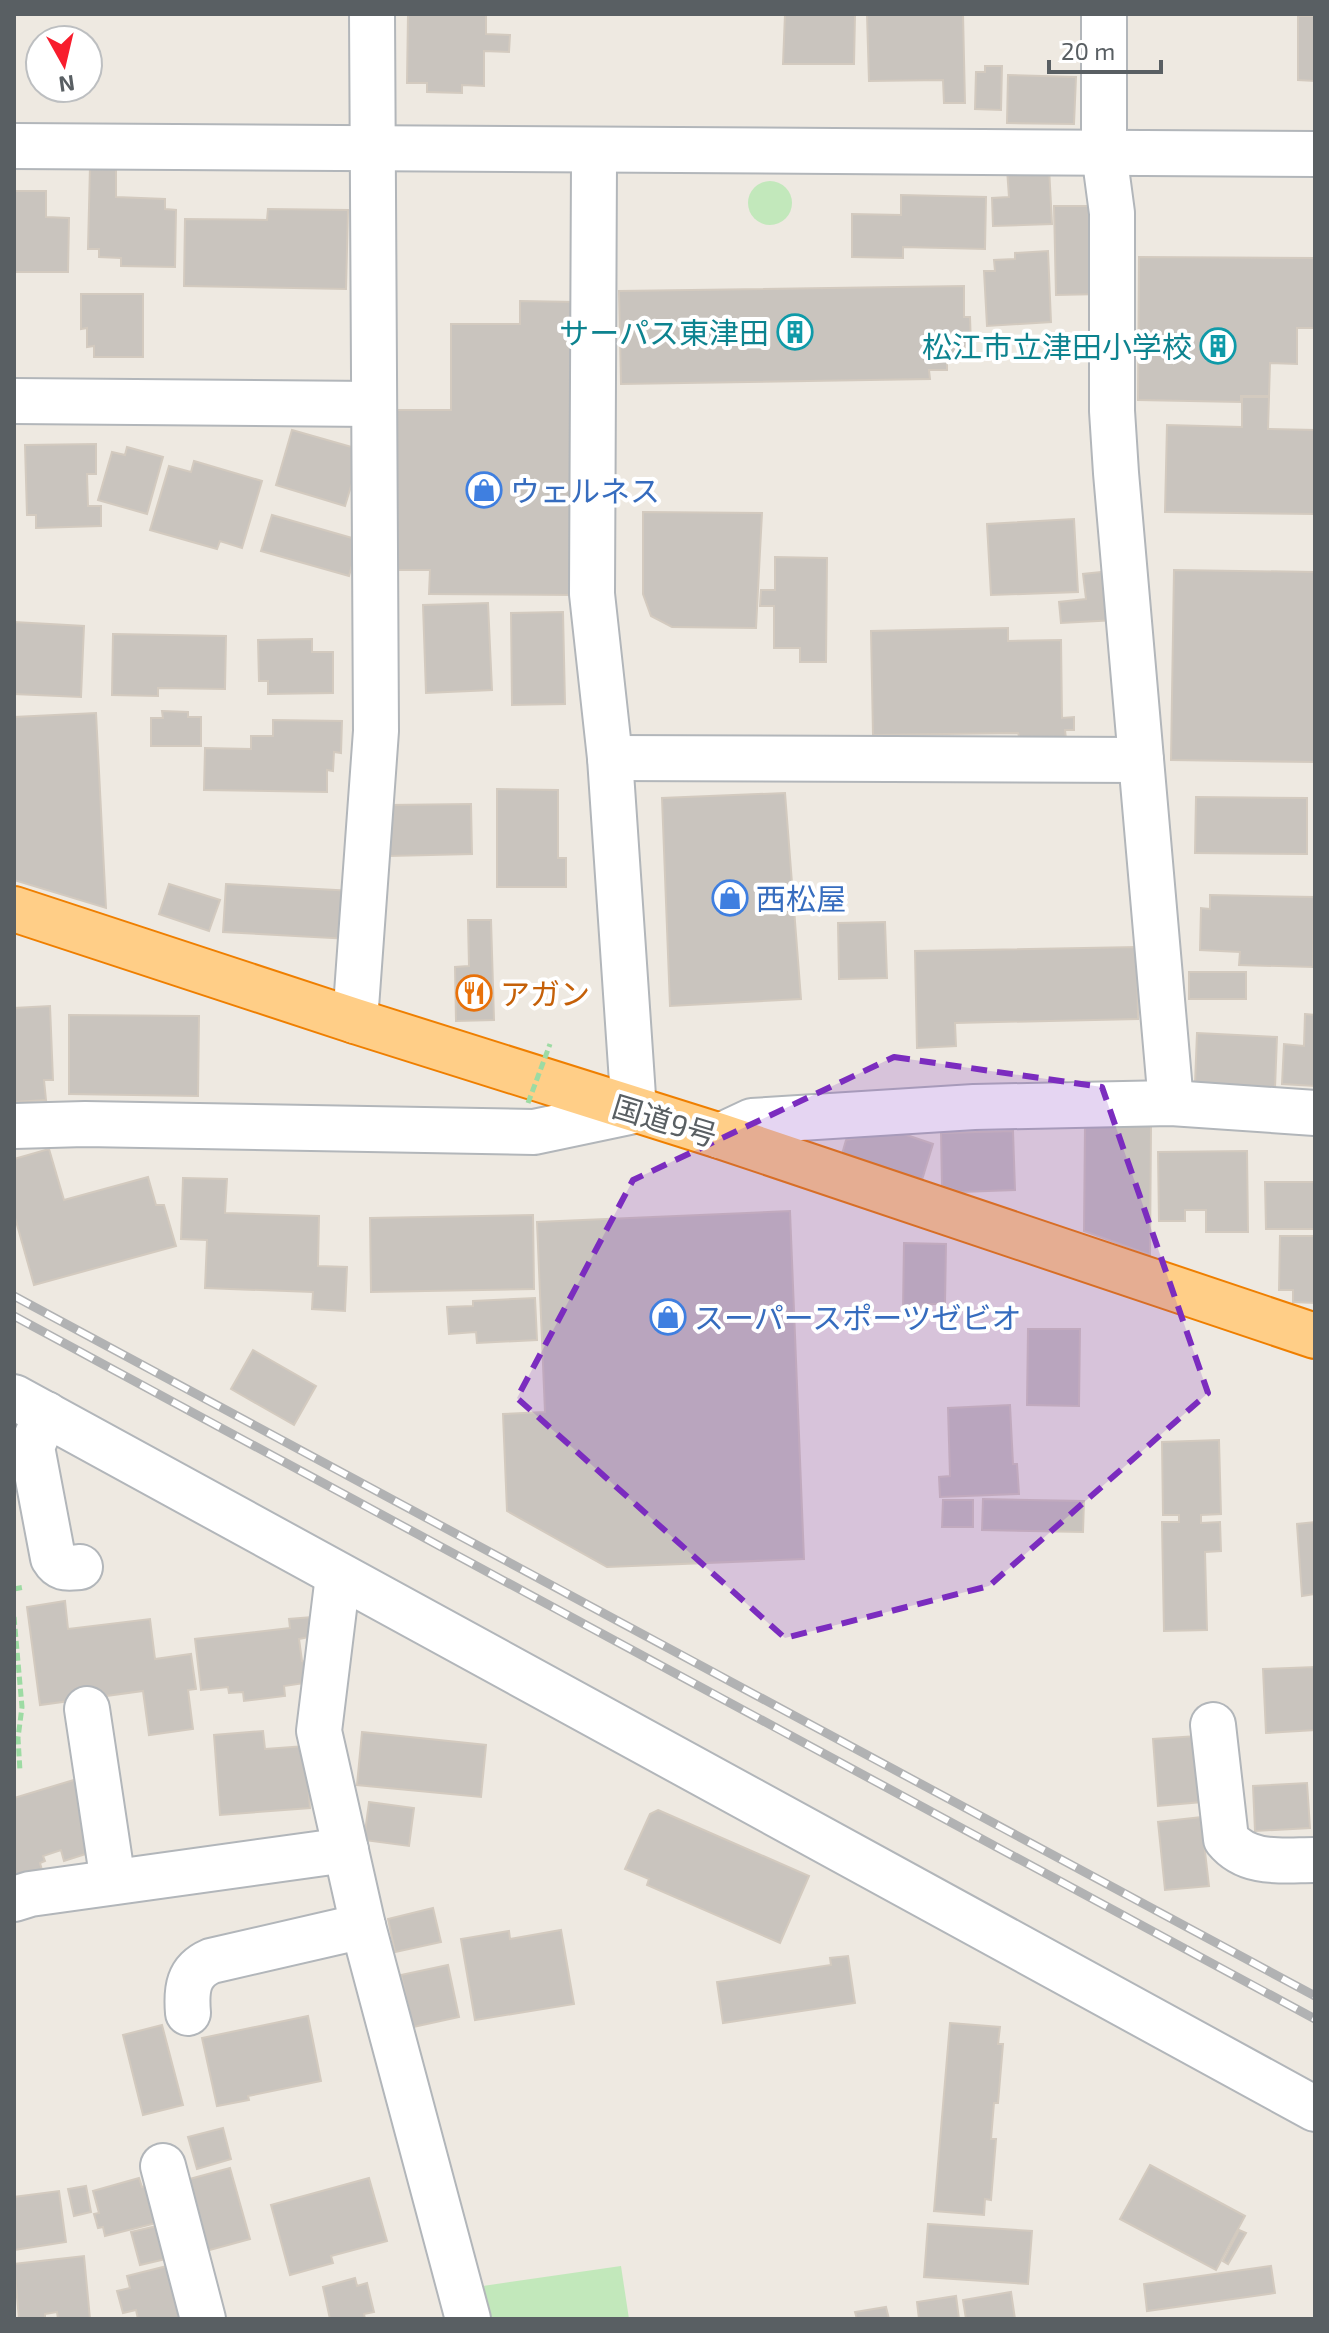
<svg xmlns="http://www.w3.org/2000/svg" width="1329" height="2333" viewBox="0 0 1329 2333" font-family="'Exo 2','Noto Sans JP',sans-serif">
<rect width="100%" height="100%" fill="#eee9e1"/>
<g fill="#c2e8bb">
<circle cx="770" cy="203" r="22"/>
<path d="M621,2266L629,2319H484L476,2287Z"/>
</g>
<g fill="#c9c4be" stroke="#d3cabf" stroke-width="2">
<path d="M408,14H486V34L510,35L509,52L484,51V86L462,85V93L427,92V83H407Z"/>
<path d="M785,14H855L854,64H783Z"/>
<path d="M867,14H963L965,103H944L943,80L869,81Z"/>
<path d="M1298,16H1315V81L1298,80Z"/>
<path d="M985,66H1002L1001,110L975,109L976,72H985Z"/>
<path d="M1008,75L1076,77L1074,124L1007,123Z"/>
<path d="M90,166L116,167V197L165,199V209L176,210L175,267L121,266V258L99,257V249H88Z"/>
<path d="M1049,167L1052,224L993,226L992,198L1009,197L1007,169Z"/>
<path d="M14,191H46V217L69,218L68,272H14Z"/>
<path d="M901,195L986,197L985,249L903,247V258L852,257V214L901,215Z"/>
<path d="M1054,206H1100L1102,294L1056,295Z"/>
<path d="M268,209L348,210L346,289L184,286L185,219L267,220Z"/>
<path d="M1048,251L1051,322L987,326L984,271H995L994,260L1015,259V253Z"/>
<path d="M1139,257L1315,258V328H1297V364L1270,363L1269,396H1241V402L1138,400Z"/>
<path d="M964,286V317H970L971,347H963V361L947,360V370H929L930,379L621,384L619,291Z"/>
<path d="M81,294H143V357H94V346L87,347V328L81,329Z"/>
<path d="M520,301L577,302L574,595L429,594L430,570H392L393,410H451V324H520Z"/>
<path d="M1242,397H1269L1268,429L1315,430V514L1165,512L1167,425L1242,427Z"/>
<path d="M292,430L362,450L345,506L276,485Z"/>
<path d="M96,444V474H87L88,506H101V526L36,528V515H27L25,445Z"/>
<path d="M127,447L163,457L147,514L98,500L112,452L125,455Z"/>
<path d="M194,461L262,481L242,548L220,541L217,549L150,530L169,466L191,472Z"/>
<path d="M643,512L762,513L756,628L672,627L651,616L643,594Z"/>
<path d="M272,515L359,540L349,576L261,551Z"/>
<path d="M1074,519L1078,592L991,595L987,524Z"/>
<path d="M775,557L827,558L826,662H800V648H774V606H760L761,590H775Z"/>
<path d="M1174,570L1315,572V762L1171,760Z"/>
<path d="M1110,571L1116,620L1061,623L1059,602L1086,599L1083,574Z"/>
<path d="M488,603L492,690L426,693L423,605Z"/>
<path d="M563,612L565,704L512,705L511,613Z"/>
<path d="M14,622L84,626L81,697L14,694Z"/>
<path d="M1008,628V641L1061,640L1062,718L1074,717V730H1065L1066,739L1020,740L1018,733L873,735L871,631Z"/>
<path d="M113,634L226,636L225,689L158,688V696L112,695Z"/>
<path d="M312,639V652H333V693L268,694V681H259L258,640Z"/>
<path d="M162,711L188,712V717H201V746H151V718H163Z"/>
<path d="M96,713L106,908L14,880V717Z"/>
<path d="M273,720L342,721L341,753L334,752L333,771L327,770V792L204,790L205,748L251,749V736H273Z"/>
<path d="M497,789L558,790V858H566V887H497Z"/>
<path d="M785,793L801,999L670,1006L662,798Z"/>
<path d="M1196,797L1307,798V854L1195,853Z"/>
<path d="M471,804L472,854L389,856L388,805Z"/>
<path d="M169,884L220,900L209,931L159,914Z"/>
<path d="M226,884L353,891L350,939L223,932Z"/>
<path d="M1210,895L1314,897L1313,967L1239,965L1240,952L1200,950L1201,908L1210,909Z"/>
<path d="M468,920H491L494,1020L456,1021L455,967L469,966Z"/>
<path d="M885,922L887,978L839,979L838,923Z"/>
<path d="M1137,947L1138,1019L955,1023L956,1046L917,1048L915,951Z"/>
<rect x="1189" y="972" width="57" height="27"/>
<path d="M50,1006L53,1080H44L46,1100L14,1102V1008Z"/>
<path d="M1305,1014L1315,1015V1086L1282,1084L1284,1044L1304,1046Z"/>
<path d="M69,1015L199,1016L198,1096L69,1094Z"/>
<path d="M1197,1033L1277,1037L1275,1088L1195,1084Z"/>
<path d="M1085,1126H1151L1150,1255L1084,1231Z"/>
<path d="M895,1131L933,1144L922,1180L842,1154L846,1140Z"/>
<path d="M1013,1131L1015,1190L960,1192L942,1186L941,1133Z"/>
<path d="M49,1149L64,1200L148,1177L156,1205H164L176,1246L34,1285L14,1214V1159Z"/>
<path d="M1247,1151L1248,1232H1206V1210H1185V1221H1159L1158,1152Z"/>
<path d="M183,1178L227,1179L225,1213L319,1216L318,1266L347,1267L345,1311L312,1309L313,1292L205,1288L207,1240L181,1239Z"/>
<path d="M1265,1182H1315V1229H1266Z"/>
<path d="M790,1211L804,1559L607,1567L507,1511L503,1414L545,1412L537,1222Z"/>
<path d="M533,1215L534,1289L371,1292L370,1218Z"/>
<path d="M1280,1236H1315V1303L1293,1302V1290H1279Z"/>
<path d="M904,1243L946,1244L945,1304H923V1309H903Z"/>
<path d="M535,1298L537,1340L477,1343L476,1332L449,1334L447,1307L473,1306V1301Z"/>
<path d="M1028,1329H1080L1079,1406L1027,1405Z"/>
<path d="M253,1350L316,1386L294,1425L231,1389Z"/>
<path d="M1010,1405L1013,1464H1017L1019,1494L940,1497L939,1477L950,1476L948,1408Z"/>
<path d="M1219,1440L1221,1514L1201,1515V1523L1220,1522L1221,1551L1205,1552L1207,1630L1164,1631L1162,1522H1179V1515H1163L1162,1442Z"/>
<path d="M983,1499L1084,1501L1083,1532L982,1530Z"/>
<path d="M943,1500H973V1527H942Z"/>
<path d="M1315,1522V1594L1302,1596L1297,1524Z"/>
<path d="M65,1601L68,1629L150,1619L155,1659L191,1654L196,1689L188,1690L193,1729L149,1735L143,1691L40,1705L27,1607Z"/>
<path d="M312,1617L314,1636L299,1639L302,1661L308,1663L304,1673L305,1683L284,1686L285,1696L244,1701L243,1692L229,1693L228,1687L201,1690L195,1639L290,1628L289,1619Z"/>
<path d="M1315,1667V1730L1266,1733L1263,1669Z"/>
<path d="M263,1731L265,1749L305,1746L310,1808L220,1815L214,1735Z"/>
<path d="M362,1732L486,1745L481,1797L357,1785Z"/>
<path d="M1197,1736L1202,1802L1158,1806L1153,1739Z"/>
<path d="M77,1779L98,1850L64,1861L61,1850L43,1856L45,1861L40,1863L46,1884L26,1890L21,1874L14,1876V1798Z"/>
<path d="M1307,1783L1310,1828L1255,1831L1253,1786Z"/>
<path d="M369,1802L414,1808L409,1846L364,1840Z"/>
<path d="M658,1810L809,1876L780,1943L647,1885L649,1879L625,1869L650,1814Z"/>
<path d="M1201,1817L1209,1886L1165,1890L1158,1822Z"/>
<path d="M433,1908L441,1942L395,1952L388,1919Z"/>
<path d="M561,1930L574,2004L475,2020L461,1939L509,1931L510,1939Z"/>
<path d="M848,1956L855,2003L723,2023L717,1982L831,1965L830,1958Z"/>
<path d="M448,1965L459,2017L413,2027L401,1975Z"/>
<path d="M308,2016L321,2081L248,2096L249,2100L217,2106L202,2038Z"/>
<path d="M950,2023L1000,2027L998,2044H1003L998,2103H994L991,2139H996L991,2200L985,2199L984,2215L934,2211Z"/>
<path d="M162,2025L183,2105L143,2115L123,2035Z"/>
<path d="M223,2128L231,2159L197,2169L188,2137Z"/>
<path d="M1150,2165L1245,2216L1216,2270L1120,2219Z"/>
<path d="M230,2168L250,2239L206,2251L186,2180Z"/>
<path d="M139,2178L142,2187L155,2183L164,2221L105,2236L103,2227L98,2228L94,2214L99,2213L93,2191Z"/>
<path d="M369,2178L387,2241L331,2256L333,2263L290,2275L271,2205Z"/>
<path d="M86,2186L91,2212L74,2216L68,2189Z"/>
<path d="M59,2191L66,2242L14,2250V2197Z"/>
<path d="M928,2224L1032,2231L1028,2284L924,2277Z"/>
<path d="M161,2225L170,2258L140,2265L131,2232Z"/>
<path d="M1239,2230L1246,2233L1228,2264L1223,2261Z"/>
<path d="M84,2256L90,2319H58L57,2312L45,2314V2318L19,2319L14,2264Z"/>
<path d="M167,2266L180,2319H138L136,2310L123,2313L117,2291L130,2288L127,2276Z"/>
<path d="M1271,2266L1275,2293L1147,2311L1144,2284Z"/>
<path d="M355,2278L357,2286L367,2283L374,2312L364,2314L365,2319H330L323,2287Z"/>
<path d="M1011,2292L1015,2319H966L963,2300Z"/>
<path d="M956,2296L959,2319H919L917,2302Z"/>
<path d="M886,2307L889,2319H857L855,2312Z"/>
</g>
<g fill="none" stroke-linecap="round" stroke-linejoin="round">
<defs>
<g id="minor">
<path d="M1104,14V153L1112,213V411L1116,473L1171,1103"/>
<path d="M14,146L1315,154"/>
<path d="M14,401L373,404"/>
<path d="M610,758L1141,760"/>
<path d="M355,1021L376,731L372,14"/>
<path d="M14,1126L85,1124L534,1132L634,1111L610,758L592,594L594,162"/>
<path d="M720,1136L752,1121L974,1107L1171,1103L1315,1113"/>
<path d="M14,1397L1315,2109"/>
<path d="M46,1414L32,1447L53,1558C60,1570 67,1568 80,1567"/>
<path d="M338,1576L319,1731L363,1926L468,2319"/>
<path d="M87,1709L113,1882"/>
<path d="M1213,1725L1226,1839C1248,1866 1283,1860 1315,1860"/>
<path d="M14,1899L30,1894L346,1850"/>
<path d="M188,2013C186,1989 188,1971 211,1961L363,1926"/>
<path d="M163,2166L203,2319"/>
</g>
<path id="highway" d="M14,909L355,1021L720,1136L1315,1336"/>
</defs>
<use href="#minor" stroke="#b2b6ba" stroke-width="48"/>
<use href="#highway" stroke="#ef7f00" stroke-width="48"/>
<g stroke="#9ddba3" stroke-width="5" stroke-dasharray="8 4" stroke-linecap="butt">
<path d="M14,1589L25,1587"/>
<path d="M14,1617L22,1707L18,1738L20,1771"/>
</g>
<use href="#minor" stroke="#fff" stroke-width="44"/>
<use href="#highway" stroke="#ffce87" stroke-width="44"/>
<defs>
<g id="rail">
<path d="M14,1296L1315,1996"/>
<path d="M14,1316L1315,2019"/>
</g>
</defs>
<use href="#rail" stroke="#b1b2b3" stroke-width="9"/>
<use href="#rail" stroke="#fff" stroke-width="6" stroke-dasharray="18" stroke-linecap="butt"/>
<path stroke="#9ddba3" stroke-width="5" stroke-dasharray="8 4" stroke-linecap="butt" d="M528,1103L550,1044"/>
</g>
<path fill="#7b2cbf" fill-opacity="0.2" stroke="#7b2cbf" stroke-width="6" stroke-dasharray="16 10" stroke-linejoin="round" d="M894,1057L1102,1087L1208,1393L989,1586L785,1638L517,1398L633,1180Z"/>
<defs>
<symbol id="building-ring" viewBox="-11 -11 22 22"><circle r="9.5" fill="#fff" stroke="#0f9aa8" stroke-width="1.5"/><path d="M-4-6H4V6H1V3H-1V6H-4ZM-2.5-4.3h1.7v1.8h-1.7ZM.8-4.3h1.7v1.8H.8ZM-2.5-1h1.7V.8h-1.7ZM.8-1h1.7V.8H.8Z" fill="#0f9aa8"/></symbol>
<symbol id="shop-ring" viewBox="-11 -11 22 22"><circle r="9.5" fill="#fff" stroke="#3f7fe0" stroke-width="1.5"/><path d="M-5-2.5h2.3a2.7 3.5 0 0 1 5.4 0H5L5.5 6h-11ZM-1.5-2.5h3a1.5 2.3 0 0 0-3 0Z" fill="#3f7fe0"/></symbol>
<symbol id="restaurant-ring" viewBox="-11 -11 22 22"><circle r="9.5" fill="#fff" stroke="#e8710a" stroke-width="1.5"/><path d="M-5-6h1v4h1v-4h1v4h1v-4h1v5L-1.5 .5V6h-2V.5L-5-1ZM5-6V6H3V1.5H1.5Q1.5-4 5-6Z" fill="#e8710a"/></symbol>
</defs>
<g fill-rule="evenodd">
<use href="#building-ring" x="775" y="312" width="40" height="40"/>
<use href="#building-ring" x="1198" y="326" width="40" height="40"/>
<use href="#shop-ring" x="464" y="470" width="40" height="40"/>
<use href="#shop-ring" x="710" y="878" width="40" height="40"/>
<use href="#restaurant-ring" x="454" y="973" width="40" height="40"/>
<use href="#shop-ring" x="648" y="1297" width="40" height="40"/>
</g>
<g text-anchor="middle" dominant-baseline="central" stroke-width="8" stroke-linejoin="round" paint-order="stroke">
<g font-size="30" fill="#0d838f" stroke="#fff" text-anchor="end">
<text x="769" y="332">サーパス東津田</text>
<text x="1192" y="346">松江市立津田小学校</text>
</g>
<g font-size="30" fill="#366cbe" stroke="#fff" text-anchor="start">
<text x="510" y="490">ウェルネス</text>
<text x="756" y="898">西松屋</text>
<text x="694" y="1317">スーパースポーツゼビオ</text>
</g>
<g font-size="30" fill="#c56008" stroke="#fff" text-anchor="start">
<text x="500" y="993">アガン</text>
</g>
<g font-size="30" fill="#595f63" stroke="#fff">
<text transform="translate(665 1120) rotate(17)">国道9号</text>
</g>
</g>
<rect width="1329" height="2333" fill="none" stroke="#595f63" stroke-width="32"/>
<g transform="translate(64 64) rotate(172)"><circle r="38" fill="#ffffff" stroke="#bdbfc1" stroke-width="2"/>
<path d="M0-6L14 30L0 20L-14 30Z" fill="#f81d2d"/>
<text y="-12" font-size="22" font-weight="bold" text-anchor="middle" fill="#595f63">N</text>
</g>
<path d="M1049 60v12h112v-12" fill="none" stroke="#595f63" stroke-width="4"/>
<text x="1061" y="60" font-size="24" fill="#595f63" stroke="#ffffff" stroke-width="6" paint-order="stroke">20 m</text>
</svg>
